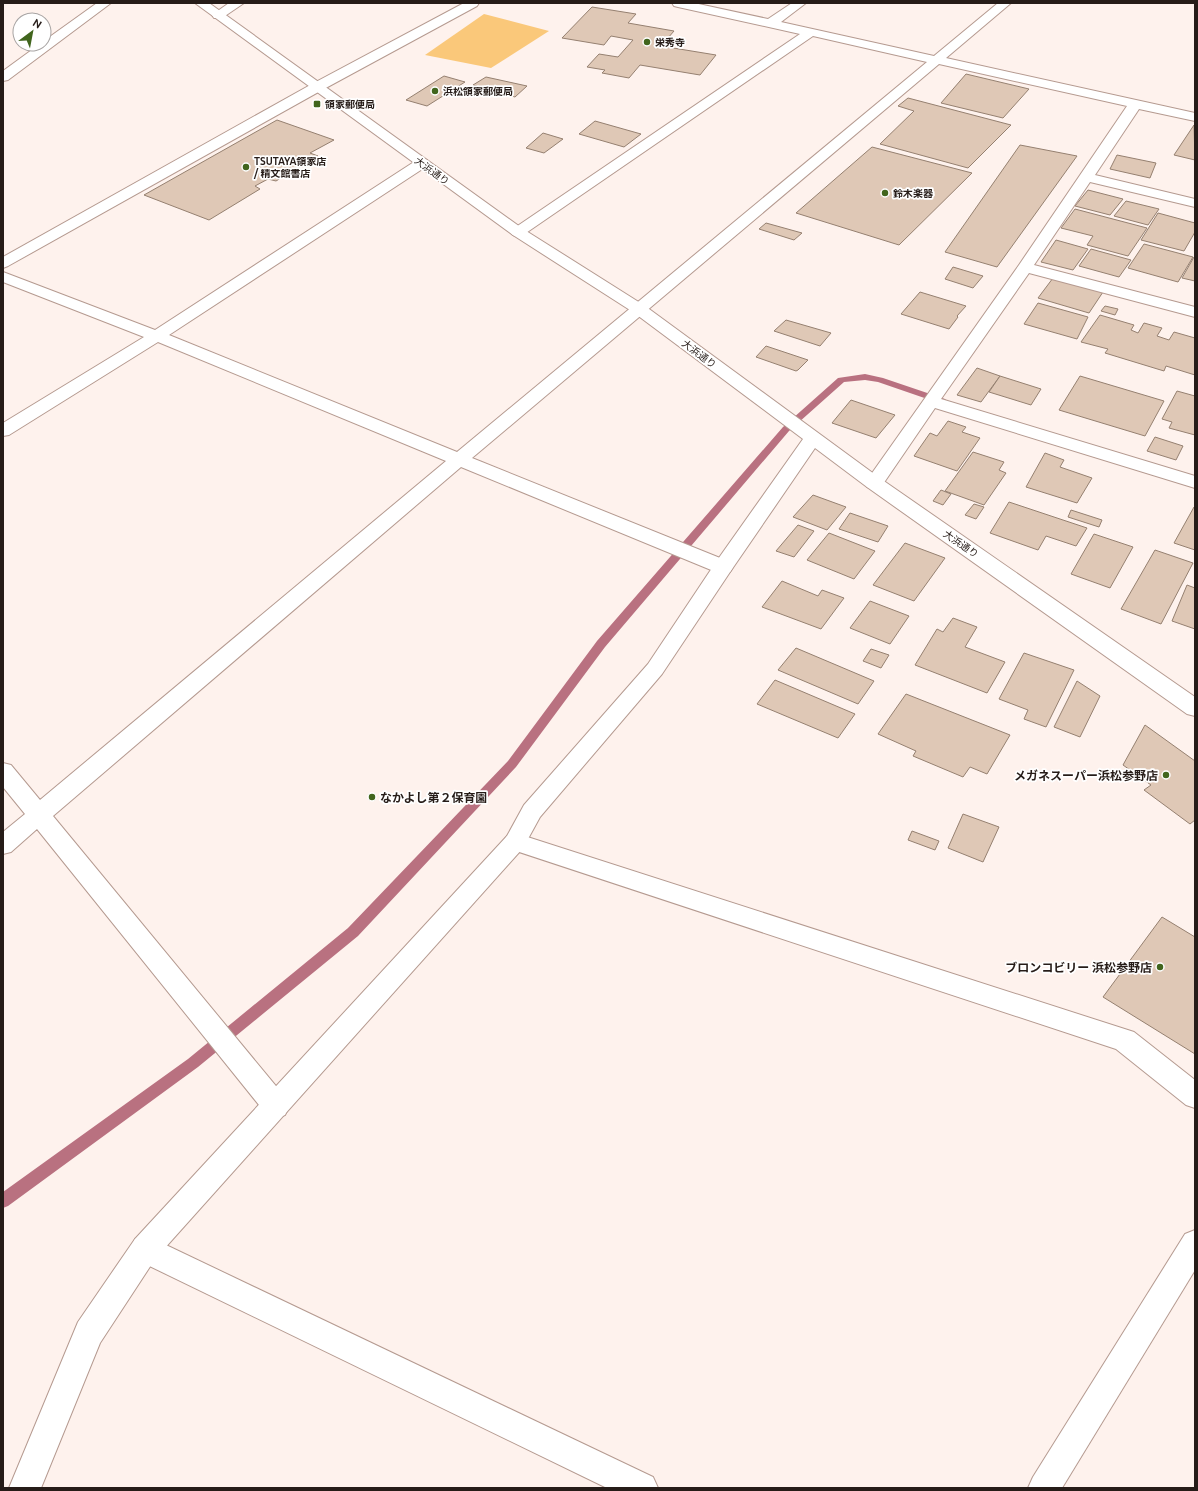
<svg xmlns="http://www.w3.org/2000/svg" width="1198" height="1491" viewBox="0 0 1198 1491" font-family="Ubuntu,'Noto Sans JP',sans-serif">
<rect width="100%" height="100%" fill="#fef2ed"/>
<path fill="#fac87a" d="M484,14L549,31L491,68L425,55Z"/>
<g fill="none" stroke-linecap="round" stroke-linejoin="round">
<path fill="#b97180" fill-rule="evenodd" d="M865,374L883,378L945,399L947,401L945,403H939L878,382L865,380L844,382L789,431L605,647L516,767L358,936L198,1067L8,1206L3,1208V1192L188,1059L348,928L508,761L597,641L783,427L838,378Z"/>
</g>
<g fill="#dfc8b6" stroke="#958070">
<path d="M592,7L636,14L628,23L674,31L661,46L716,55L700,75L640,65L629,78L602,73L605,70L587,67L599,54L618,57L633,40L611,36L604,45L562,38Z"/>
<path d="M966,74L1029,89L1003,118L941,103Z"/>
<path d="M444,76L465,82L427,106L406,100Z"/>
<path d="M486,77L527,86L515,97L473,85Z"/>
<path d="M908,98L1011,125L968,168L880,144L914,111L898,106Z"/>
<path d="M277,120L334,140L310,153L318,156L276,181L268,179L255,186L260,189L209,220L144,195Z"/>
<path d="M595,121L641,134L624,147L579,134Z"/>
<path d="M1194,125L1195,160L1174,155Z"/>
<path d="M543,133L563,139L544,153L526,148Z"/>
<path d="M1020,145L1077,156L997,267L945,252Z"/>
<path d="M872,147L972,173L899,245L796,213Z"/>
<path d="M1117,155L1156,163L1150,178L1110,169Z"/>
<path d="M1088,190L1123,199L1110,215L1075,206Z"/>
<path d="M1126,201L1159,209L1148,225L1114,216Z"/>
<path d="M1075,209L1147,228L1128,256L1087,245L1093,236L1061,228Z"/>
<path d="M1158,213L1195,223V232L1184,251L1141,240Z"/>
<path d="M766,223L802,233L794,240L759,229Z"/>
<path d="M1056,240L1088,249L1073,270L1041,262Z"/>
<path d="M1144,244L1193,257L1178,282L1128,268Z"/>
<path d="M1091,249L1131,260L1119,277L1079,266Z"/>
<path d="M1194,257L1195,258V281L1182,278Z"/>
<path d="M953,267L983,276L973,288L945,279Z"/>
<path d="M1053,278L1103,292L1089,313L1038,298Z"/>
<path d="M920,292L966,306L957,316L958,317L949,329L901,314Z"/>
<path d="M1038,303L1088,317L1077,339L1024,324Z"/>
<path d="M1105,306L1118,309L1115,315L1101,311Z"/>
<path d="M1100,315L1134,325L1131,330L1138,333L1144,323L1162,328L1157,336L1169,340L1174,332L1195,338V375L1166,366L1164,371L1105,353L1108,349L1081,342Z"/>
<path d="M786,320L831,333L820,346L774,331Z"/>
<path d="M766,346L808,360L798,370L796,371L756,357Z"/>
<path d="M977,368L1000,376L981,402L957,395Z"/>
<path d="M1000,376L1041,389L1031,405L989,392Z"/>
<path d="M1080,376L1164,401L1145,436L1059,410Z"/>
<path d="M1177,391L1195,396V435L1169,428L1172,422L1162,419Z"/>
<path d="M851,400L895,415L876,438L832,423Z"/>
<path d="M948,421L966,427L962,432L980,438L957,471L914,456L930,433L937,436Z"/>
<path d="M1155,437L1183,446L1176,460L1147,451Z"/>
<path d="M973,452L1004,462L999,470L1006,473L984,505L945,491Z"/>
<path d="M1045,453L1064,460L1060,467L1092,478L1077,503L1026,487Z"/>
<path d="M941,490L951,494L943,505L933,501Z"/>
<path d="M813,495L846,507L827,530L793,517Z"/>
<path d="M1009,502L1087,528L1076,546L1046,536L1038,550L990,533Z"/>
<path d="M974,504L984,507L976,519L965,515Z"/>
<path d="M1194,507L1195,508V550L1174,543Z"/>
<path d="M1071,510L1102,520L1099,527L1068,517Z"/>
<path d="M850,513L888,526L878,542L839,529Z"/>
<path d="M798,525L814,531L794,557L776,551Z"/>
<path d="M829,533L875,551L854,579L807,560Z"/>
<path d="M1094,534L1133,547L1110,588L1071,574Z"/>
<path d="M905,543L945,558L914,601L873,585Z"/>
<path d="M1155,550L1193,563L1161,624L1121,609Z"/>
<path d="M782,581L818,596L822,590L844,598L821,629L762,607Z"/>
<path d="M1187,585L1195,588V629L1172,621Z"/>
<path d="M870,601L909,616L890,644L850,628Z"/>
<path d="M953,618L977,627L965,647L1005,662L987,693L915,665L937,629L943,632Z"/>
<path d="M796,648L874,681L858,704L778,670Z"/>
<path d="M871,649L889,655L881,668L863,661Z"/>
<path d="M1024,653L1074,670L1046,727L1024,719L1028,710L999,699Z"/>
<path d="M775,680L855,714L838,738L757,704Z"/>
<path d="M1077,681L1100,696L1080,737L1054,727Z"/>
<path d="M906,694L1010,735L987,774L970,767L963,777L913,756L916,751L878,734Z"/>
<path d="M1145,725L1195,761V820L1190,824L1144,790L1151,785L1123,765Z"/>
<path d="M963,814L999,827L983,862L948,848Z"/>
<path d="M912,831L939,841L935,850L908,840Z"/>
<path d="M1162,917L1195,937V1054L1103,997Z"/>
</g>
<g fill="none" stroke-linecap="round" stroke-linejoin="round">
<defs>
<g id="minor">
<path d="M97,3H111L8,80L3,81V71L40,44H44V41Z"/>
<path d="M229,3H244L222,18H214L212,15Z"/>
<path d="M464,3H479L477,6L322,90L8,266L3,268V257L312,84Z"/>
<path d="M672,3H694L768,19L792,3H806L781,22L934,56L998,3H1011L946,58L1195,113V121L1139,109L1095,175L1195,199V207L1090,182L1034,265L1195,307V317L1029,273L941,399L1195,476V488L935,408L881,487L874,489L867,487L865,483L1019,265L1127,106L939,64L472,458L730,562L733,567L730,572L723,573L716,572L461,467L53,816L285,1097L289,1106L285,1115L276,1118L267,1115L37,829L11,852L3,854V832L25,814L3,787V763L11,765L40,800L446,461L158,342L9,435L3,436V423L144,337L3,282V272L155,330L417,160L422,159L427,160L429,163L427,166L169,335L457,452L927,62L813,36L523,235L518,237L513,235L510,232L513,229L800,34L678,7L674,6Z"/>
<path d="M515,833L1134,1032L1195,1080V1108L1186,1105L1116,1049L507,848L503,842L507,836Z"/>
<path d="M145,1235L653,1477L658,1488H607L135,1259L131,1249L135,1239Z"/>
</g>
<g id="tertiary">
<path d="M195,3H209L523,229L645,306L881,479L1195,697V716L1187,714L867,487L815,448L730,572L662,674L540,817L523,848L155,1259L100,1343L41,1488H9L78,1322L135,1239L507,836L524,805L648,664L716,562L803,439L633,312L513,235Z"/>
<path d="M1195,1230V1270L1062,1488H1028L1033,1477L1185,1234Z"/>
</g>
</defs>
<use href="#minor" stroke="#b59a90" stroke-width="2"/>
<use href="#tertiary" stroke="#b59a90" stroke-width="2"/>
<use href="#minor" fill="#fff" fill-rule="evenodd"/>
<use href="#tertiary" fill="#fff" fill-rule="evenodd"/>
</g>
<g fill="#41651d" stroke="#fff" stroke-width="1.5">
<circle cx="647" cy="42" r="4"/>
<circle cx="435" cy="91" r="4"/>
<rect x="313" y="100" width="8" height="8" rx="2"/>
<circle cx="246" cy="167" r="4"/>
<circle cx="885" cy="193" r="4"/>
<circle cx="1166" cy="775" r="4"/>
<circle cx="372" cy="797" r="4"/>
<circle cx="1160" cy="967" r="4"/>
</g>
<g text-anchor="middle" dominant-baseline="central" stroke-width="3.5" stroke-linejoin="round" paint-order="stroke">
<g font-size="10" font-weight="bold" fill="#261c18" stroke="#fff" text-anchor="start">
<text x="655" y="42">栄秀寺</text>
<text x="443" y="91">浜松領家郵便局</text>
<text x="325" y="104">領家郵便局</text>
<text x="254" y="161">TSUTAYA領家店<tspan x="254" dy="12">/ 精文館書店</tspan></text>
<text x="893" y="193">鈴木楽器</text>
</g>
<g font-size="10" fill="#261c18" stroke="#fff">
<text transform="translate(432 171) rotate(36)">大浜通り</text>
<text transform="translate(699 354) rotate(37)">大浜通り</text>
<text transform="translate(961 544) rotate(35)">大浜通り</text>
</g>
<g font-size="12" font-weight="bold" fill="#261c18" stroke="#fff" text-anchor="end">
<text x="1158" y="775">メガネスーパー浜松参野店</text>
<text x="380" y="797" text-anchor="start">なかよし第２保育園</text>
<text x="1152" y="967">ブロンコビリー 浜松参野店</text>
</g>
</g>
<rect width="1198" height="1491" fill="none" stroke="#261c18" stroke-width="8"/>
<g transform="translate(32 32) rotate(32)"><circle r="19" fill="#ffffff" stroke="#a8a4a3"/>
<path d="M0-3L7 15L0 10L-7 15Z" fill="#41651d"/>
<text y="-6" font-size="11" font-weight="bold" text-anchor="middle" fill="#261c18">N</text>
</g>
</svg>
